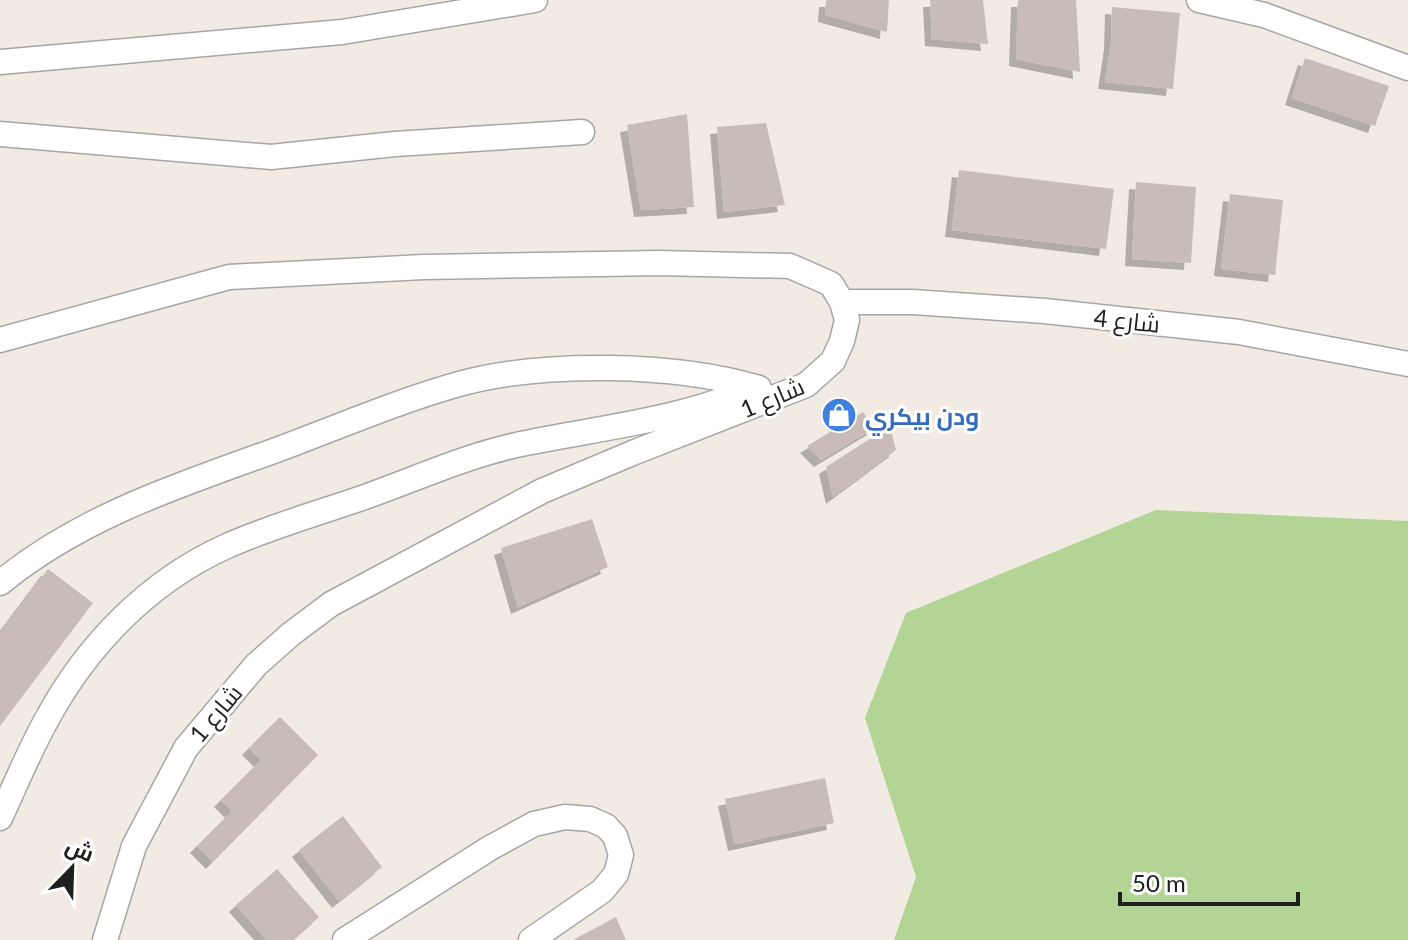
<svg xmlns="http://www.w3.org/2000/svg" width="1408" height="940" viewBox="0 0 1408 940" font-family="Lato,Cairo,sans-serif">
<defs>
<filter id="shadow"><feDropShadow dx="-7" dy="7" stdDeviation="0" flood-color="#0004"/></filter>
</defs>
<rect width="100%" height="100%" fill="#f1ebe4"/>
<path fill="#b2d495" d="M1156,510L1408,521V940H894L916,877L865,718L906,613Z"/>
<g fill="#c9bcb7" filter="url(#shadow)">
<path d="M826,0H889L887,32L825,15Z"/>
<path d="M930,0H983L988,44L932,39Z"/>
<path d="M1018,0H1076L1080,72L1016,59Z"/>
<path d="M1112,7L1180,13L1173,89L1105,82L1111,43Z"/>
<path d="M1305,58L1389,86L1375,126L1292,98Z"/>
<path d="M687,114L694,207L641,210L627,125Z"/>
<path d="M766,123L785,205L724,212L717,127Z"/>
<path d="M959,170L1114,189L1106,249L952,230Z"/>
<path d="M1136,182L1196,187L1191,263L1132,259Z"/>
<path d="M1230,194L1283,200L1275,275L1221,269Z"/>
<path d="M863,412L874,428L821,460L807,446Z"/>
<path d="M890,426L896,450L833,497L826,467Z"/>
<path d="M592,519L608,567L518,607L501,548Z"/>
<path d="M48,569L93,603L0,726V633Z"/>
<path d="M280,717L318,755L213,862L197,846L232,811L221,800L261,760L249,748Z"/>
<path d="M825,778L834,823L735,844L725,799Z"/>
<path d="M343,816L382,867L339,901L299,850Z"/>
<path d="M277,869L319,917L293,940H267L236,905Z"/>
<path d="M616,917L626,940H573Z"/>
</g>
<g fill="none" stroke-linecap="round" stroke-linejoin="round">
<defs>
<g id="street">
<path d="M1199,0L1264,15L1408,68"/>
<path d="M0,62L342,32L535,0"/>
<path d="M0,134L271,157L395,144L582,132"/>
<path d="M842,302H913L1045,311L1239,332L1408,364"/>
<path d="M0,340L229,277L424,267L659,263L790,266L831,284L842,302L847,320L842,341L833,361L806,385L635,452L542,491L331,604L291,634L256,665L186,748L134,846L105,940"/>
<path d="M0,583C79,518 176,486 271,452C334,429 395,402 459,384C544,361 674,363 759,388"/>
<path d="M0,818C15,786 29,751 47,719C87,645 149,581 227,546C270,527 315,514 359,499C414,480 469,454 526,443C604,427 682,420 755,387"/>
<path d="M345,940L490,848L534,824L565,817L590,819L606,826L615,836L621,855L616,874L602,891L531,940"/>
</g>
</defs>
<use href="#street" stroke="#a6a6a6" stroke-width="27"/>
<use href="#street" stroke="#fff" stroke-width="24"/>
</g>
<defs>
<symbol id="shop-disc" viewBox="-11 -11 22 22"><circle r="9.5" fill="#3f7fe0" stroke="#fff"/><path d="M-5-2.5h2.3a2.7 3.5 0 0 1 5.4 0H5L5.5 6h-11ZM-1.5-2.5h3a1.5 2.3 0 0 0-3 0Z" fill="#fff"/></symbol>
</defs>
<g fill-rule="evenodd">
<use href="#shop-disc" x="819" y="395" width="40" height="40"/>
</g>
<g text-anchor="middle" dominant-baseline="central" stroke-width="6" stroke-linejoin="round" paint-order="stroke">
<g font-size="24" fill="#1f1f1f" stroke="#fff">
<text transform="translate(1127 320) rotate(6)">شارع 4</text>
<text transform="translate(772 397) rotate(-23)">شارع 1</text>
<text transform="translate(215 713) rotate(-50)">شارع 1</text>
</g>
<g font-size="24" font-weight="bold" fill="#366cbe" stroke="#fff" text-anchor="start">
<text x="865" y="415">ودن بيكري</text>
</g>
</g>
<g transform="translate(72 868) rotate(23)" stroke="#ffffff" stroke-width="6" paint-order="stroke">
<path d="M0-6L14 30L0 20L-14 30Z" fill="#1f1f1f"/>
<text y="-12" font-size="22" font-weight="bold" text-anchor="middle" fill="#1f1f1f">ش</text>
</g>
<path d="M1120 892v12h178v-12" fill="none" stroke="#1f1f1f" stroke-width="4"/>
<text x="1132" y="892" font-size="24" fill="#1f1f1f" stroke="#ffffff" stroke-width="6" paint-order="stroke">50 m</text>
</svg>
